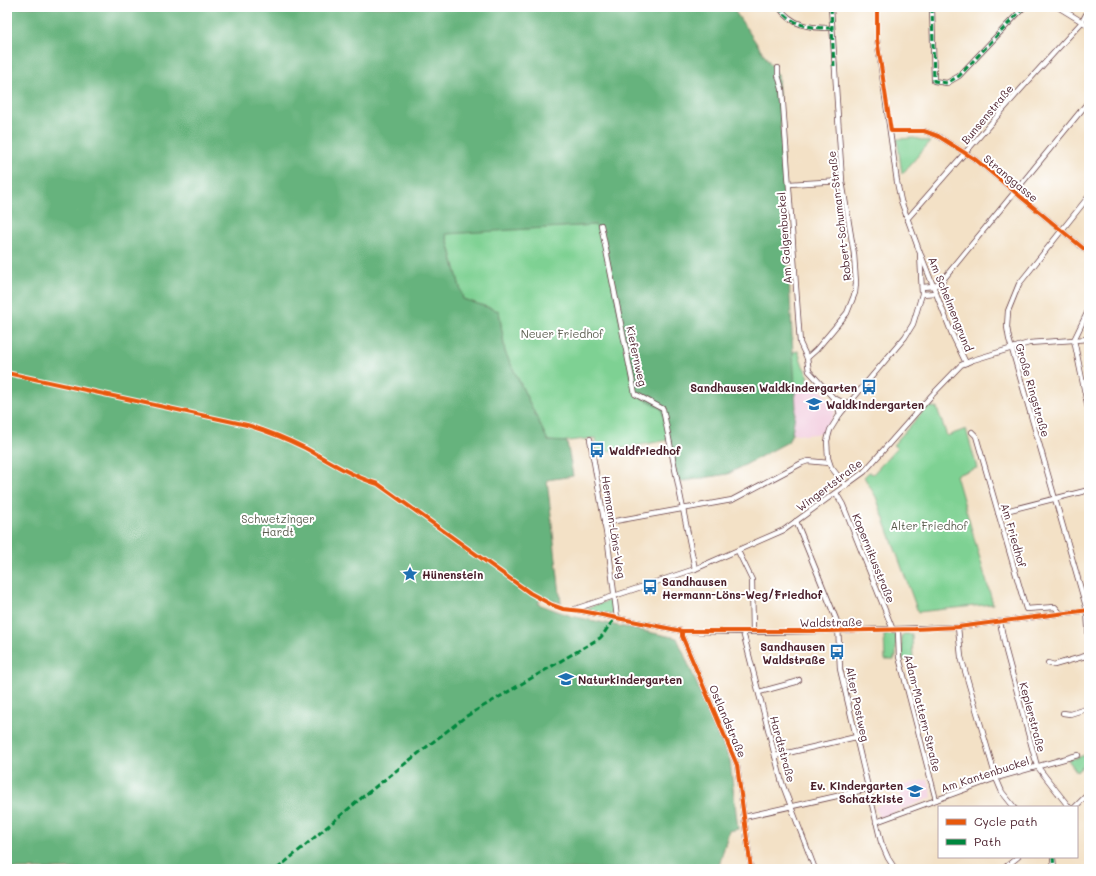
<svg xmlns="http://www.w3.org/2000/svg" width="1096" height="876" viewBox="0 0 1096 876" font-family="Mali,sans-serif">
<rect width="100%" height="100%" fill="#fff"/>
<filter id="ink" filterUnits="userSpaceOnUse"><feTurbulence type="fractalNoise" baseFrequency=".025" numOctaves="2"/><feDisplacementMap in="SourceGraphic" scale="8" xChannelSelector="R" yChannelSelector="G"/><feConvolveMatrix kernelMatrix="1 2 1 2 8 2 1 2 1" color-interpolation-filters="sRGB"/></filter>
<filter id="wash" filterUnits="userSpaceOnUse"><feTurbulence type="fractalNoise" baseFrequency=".012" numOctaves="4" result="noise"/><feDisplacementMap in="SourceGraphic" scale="16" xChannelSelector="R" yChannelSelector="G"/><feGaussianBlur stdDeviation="0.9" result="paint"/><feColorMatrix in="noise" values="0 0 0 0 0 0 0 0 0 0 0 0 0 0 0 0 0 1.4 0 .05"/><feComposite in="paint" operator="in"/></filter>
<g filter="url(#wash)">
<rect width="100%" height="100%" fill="#f3e1c6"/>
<g fill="#f3cfe0">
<path d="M809,377L835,406V412L825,433L805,435L792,433L796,408L794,388L812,386L806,379Z"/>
<path d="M928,779L932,796L931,798L880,818L878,816L875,806L901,800L898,787Z"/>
</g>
<g fill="#7ed193" stroke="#64785f">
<path d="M914,138L930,142L902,174L897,139Z"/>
<path d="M595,225L602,234L662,409L668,440L598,453L596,438L559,442L548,441L505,352L499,311L463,299L446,233Z"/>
<path d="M798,351L803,366L809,377L806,379L812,386L794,388L793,352Z"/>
<path d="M928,406L937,408L947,436L966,429L977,468L956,475L993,604L918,612L876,497L864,477L869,472L873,474L897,448L893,445Z"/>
<path d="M608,601L612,602L613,612L611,615L583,609Z"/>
<path d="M893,634L896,636V657H894V660H885L884,635Z"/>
<path d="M904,634H912L913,659L903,660L901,636Z"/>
<path d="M1089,754V760L1077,772L1068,760Z"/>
</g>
<path fill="#66b37d" stroke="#586954" d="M7,7H732L778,75L796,408L792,433L788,442L728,474L678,482L662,409L635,394L602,234L595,225L446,234L463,299L499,311L505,352L548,441L567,442L573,476L547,480L561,603L541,597L538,604L571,616L677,638L730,761L738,829L729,831L718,869H7Z"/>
</g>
<g filter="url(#ink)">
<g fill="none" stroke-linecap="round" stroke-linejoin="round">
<defs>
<g id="street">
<path d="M779,7C792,26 810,28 831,28"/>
<path d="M932,7L934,81L947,83L959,76L1024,7"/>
<path d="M1058,7L1089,26"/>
<path d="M778,68V75L782,89L800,343L807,358L809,371L836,401L840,414"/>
<path d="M891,131H924L938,136L976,160L1089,253"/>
<path d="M789,184L842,181"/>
<path d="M1089,196L1019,284L1008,311L1007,327L1009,339L1087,610L1089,646"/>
<path d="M907,219L1021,89L1082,22L1089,9"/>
<path d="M601,225L635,394L663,409L695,569"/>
<path d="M921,255L952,334L966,363"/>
<path d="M922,287L934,286L942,281L1089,101"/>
<path d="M922,294L936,293"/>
<path d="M1089,309L1074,340L1089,413"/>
<path d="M807,358L816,350L847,313L855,293L856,283L854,254L842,181L831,7"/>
<path d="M834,398L842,402H851"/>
<path d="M972,432L976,436L1026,609L1055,607L1060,613"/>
<path d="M590,439L608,543L617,618"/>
<path d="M846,486L831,467L828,458L827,441L830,430L840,414L905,337L913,324L922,294L920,253L901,201L897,182L877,39V7"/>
<path d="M836,493L843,505L893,630"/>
<path d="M998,513L1089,490"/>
<path d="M796,521L838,624L840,669L881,842L888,858L895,869"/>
<path d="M604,523L732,500L802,463L808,461L829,463"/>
<path d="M738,551L752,580L753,632"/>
<path d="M575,609L695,569L784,530L864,472L932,395L961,365L973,360L1029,343L1089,339"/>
<path d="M577,610L682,631L753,632L826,631L958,627L1089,610"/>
<path d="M1000,622L1006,651L1037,766L1069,807"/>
<path d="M958,627L961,657L996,778L1002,792L1014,807"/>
<path d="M898,630L899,657L936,800"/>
<path d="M682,631V636L737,765L751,869"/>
<path d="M743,632L782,783L815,869"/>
<path d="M1048,663L1054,665L1089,655"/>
<path d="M759,692L796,682L799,680"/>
<path d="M1063,713L1070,714L1089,708"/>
<path d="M775,756L856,737"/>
<path d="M1075,807L1089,793"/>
<path d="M744,817L868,789"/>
<path d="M876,822L996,778L1078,755"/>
<path d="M1053,857L1054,869"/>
<path d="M1003,869L1018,857"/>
</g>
</defs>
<use href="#street" stroke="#633c42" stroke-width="6"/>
<use href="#street" stroke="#fff" stroke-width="4.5"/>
<g stroke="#00873e" stroke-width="3" stroke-dasharray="6 3" stroke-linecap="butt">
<path d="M779,7C792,26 810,28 831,28"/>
<path d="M831,7L834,66"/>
<path d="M932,7L934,81L947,83L959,76L1024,7"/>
<path d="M1053,857L1054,869"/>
<path d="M277,869L365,795L465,717L600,638C606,632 609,623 617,618"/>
</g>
<defs>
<g id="cycleway">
<path d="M877,7V39L891,131H924L938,136L976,160L1089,253"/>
<path d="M7,373L247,425C267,431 287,439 305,448C329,461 351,476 378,484L530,593L552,605L563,609L582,611L682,631H826L915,629L958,627L1089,610"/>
<path d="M682,631V636L737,765L751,869"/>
</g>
</defs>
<use href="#cycleway" stroke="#fff" stroke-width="6"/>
<use href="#cycleway" stroke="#e8590c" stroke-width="4"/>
</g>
</g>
<defs>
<symbol id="bus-bare" viewBox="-9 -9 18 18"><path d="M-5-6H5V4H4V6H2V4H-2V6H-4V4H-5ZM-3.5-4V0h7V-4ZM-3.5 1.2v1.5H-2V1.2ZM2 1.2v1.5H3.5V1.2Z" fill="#1f6fb2" stroke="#fff" stroke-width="2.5" paint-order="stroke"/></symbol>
<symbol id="school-bare" viewBox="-9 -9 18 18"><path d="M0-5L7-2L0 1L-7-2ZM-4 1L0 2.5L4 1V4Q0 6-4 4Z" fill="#1f6fb2" stroke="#fff" stroke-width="2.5" paint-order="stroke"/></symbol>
<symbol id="sight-bare" viewBox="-9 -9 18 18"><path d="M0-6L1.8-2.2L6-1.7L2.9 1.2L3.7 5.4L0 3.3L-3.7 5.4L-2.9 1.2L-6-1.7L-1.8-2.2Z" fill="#1f6fb2" stroke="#fff" stroke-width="2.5" paint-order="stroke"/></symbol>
</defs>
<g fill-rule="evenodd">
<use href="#bus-bare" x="858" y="376" width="22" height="22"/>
<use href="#school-bare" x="803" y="393" width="22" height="22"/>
<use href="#bus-bare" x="586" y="439" width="22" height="22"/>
<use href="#sight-bare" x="399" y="563" width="22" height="22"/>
<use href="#bus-bare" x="639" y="576" width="22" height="22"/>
<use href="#bus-bare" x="826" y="641" width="22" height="22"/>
<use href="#school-bare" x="555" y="668" width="22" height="22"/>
<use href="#school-bare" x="904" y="780" width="22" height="22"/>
</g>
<g text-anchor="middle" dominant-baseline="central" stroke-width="4" stroke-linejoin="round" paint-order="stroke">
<g font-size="11" fill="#4a1f2b" stroke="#fff">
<text transform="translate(987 114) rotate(-50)">Bunsenstraße</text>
<text transform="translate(1011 178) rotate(40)">Stranggasse</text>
<text transform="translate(839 216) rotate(-97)">Robert-Schuman-Straße</text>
<text transform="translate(784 238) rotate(-94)">Am Galgenbuckel</text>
<text transform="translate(951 304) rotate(68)">Am Schelmengrund</text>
<text transform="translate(637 356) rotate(78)">Kiefernweg</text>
<text transform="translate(1033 390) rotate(74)">Große Ringstraße</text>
<text transform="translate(829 485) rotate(-37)">Wingertstraße</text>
<text transform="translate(614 527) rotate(81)">Hermann-Löns-Weg</text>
<text transform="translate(1014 535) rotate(74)">Am Friedhof</text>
<text transform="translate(874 558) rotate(68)">Kopernikusstraße</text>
<text transform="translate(831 622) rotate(-1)">Waldstraße</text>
<text transform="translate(858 704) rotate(78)">Alter Postweg</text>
<text transform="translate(923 713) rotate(76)">Adam-Mattern-Straße</text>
<text transform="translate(1033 717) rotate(75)">Keplerstraße</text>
<text transform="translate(728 721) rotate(67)">Ostlandstraße</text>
<text transform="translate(783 749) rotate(75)">Hardtstraße</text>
<text transform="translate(985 774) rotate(-18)">Am Kantenbuckel</text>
</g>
<g font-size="11" fill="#5c5d4f" stroke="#fff">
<text x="562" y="333">Neuer Friedhof</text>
<text x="278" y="518">Schwetzinger<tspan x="278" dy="13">Hardt</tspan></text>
<text x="929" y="525">Alter Friedhof</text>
</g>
<g font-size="11" font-weight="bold" fill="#4a1f2b" stroke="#fff" text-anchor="start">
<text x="857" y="387" text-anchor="end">Sandhausen Waldkindergarten</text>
<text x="826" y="404">Waldkindergarten</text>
<text x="609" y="450">Waldfriedhof</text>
<text x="422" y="574">Hünenstein</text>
<text x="662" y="581">Sandhausen<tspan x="662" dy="13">Hermann-Löns-Weg/Friedhof</tspan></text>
<text x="825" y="646" text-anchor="end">Sandhausen<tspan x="825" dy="13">Waldstraße</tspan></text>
<text x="578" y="679">Naturkindergarten</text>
<text x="903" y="785" text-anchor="end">Ev. Kindergarten<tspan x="903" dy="13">Schatzkiste</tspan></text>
</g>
</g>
<rect width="1096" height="876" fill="none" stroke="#fff" stroke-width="24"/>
<rect x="938" y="806" width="140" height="52" fill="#ffffff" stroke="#b7a5aa"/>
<rect x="946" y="819" width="20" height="6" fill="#e8590c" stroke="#b7a5aa"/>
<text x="974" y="826" font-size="12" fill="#4a1f2b">Cycle path</text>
<rect x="946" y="839" width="20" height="6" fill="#00873e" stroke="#b7a5aa"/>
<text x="974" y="846" font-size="12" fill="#4a1f2b">Path</text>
</svg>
